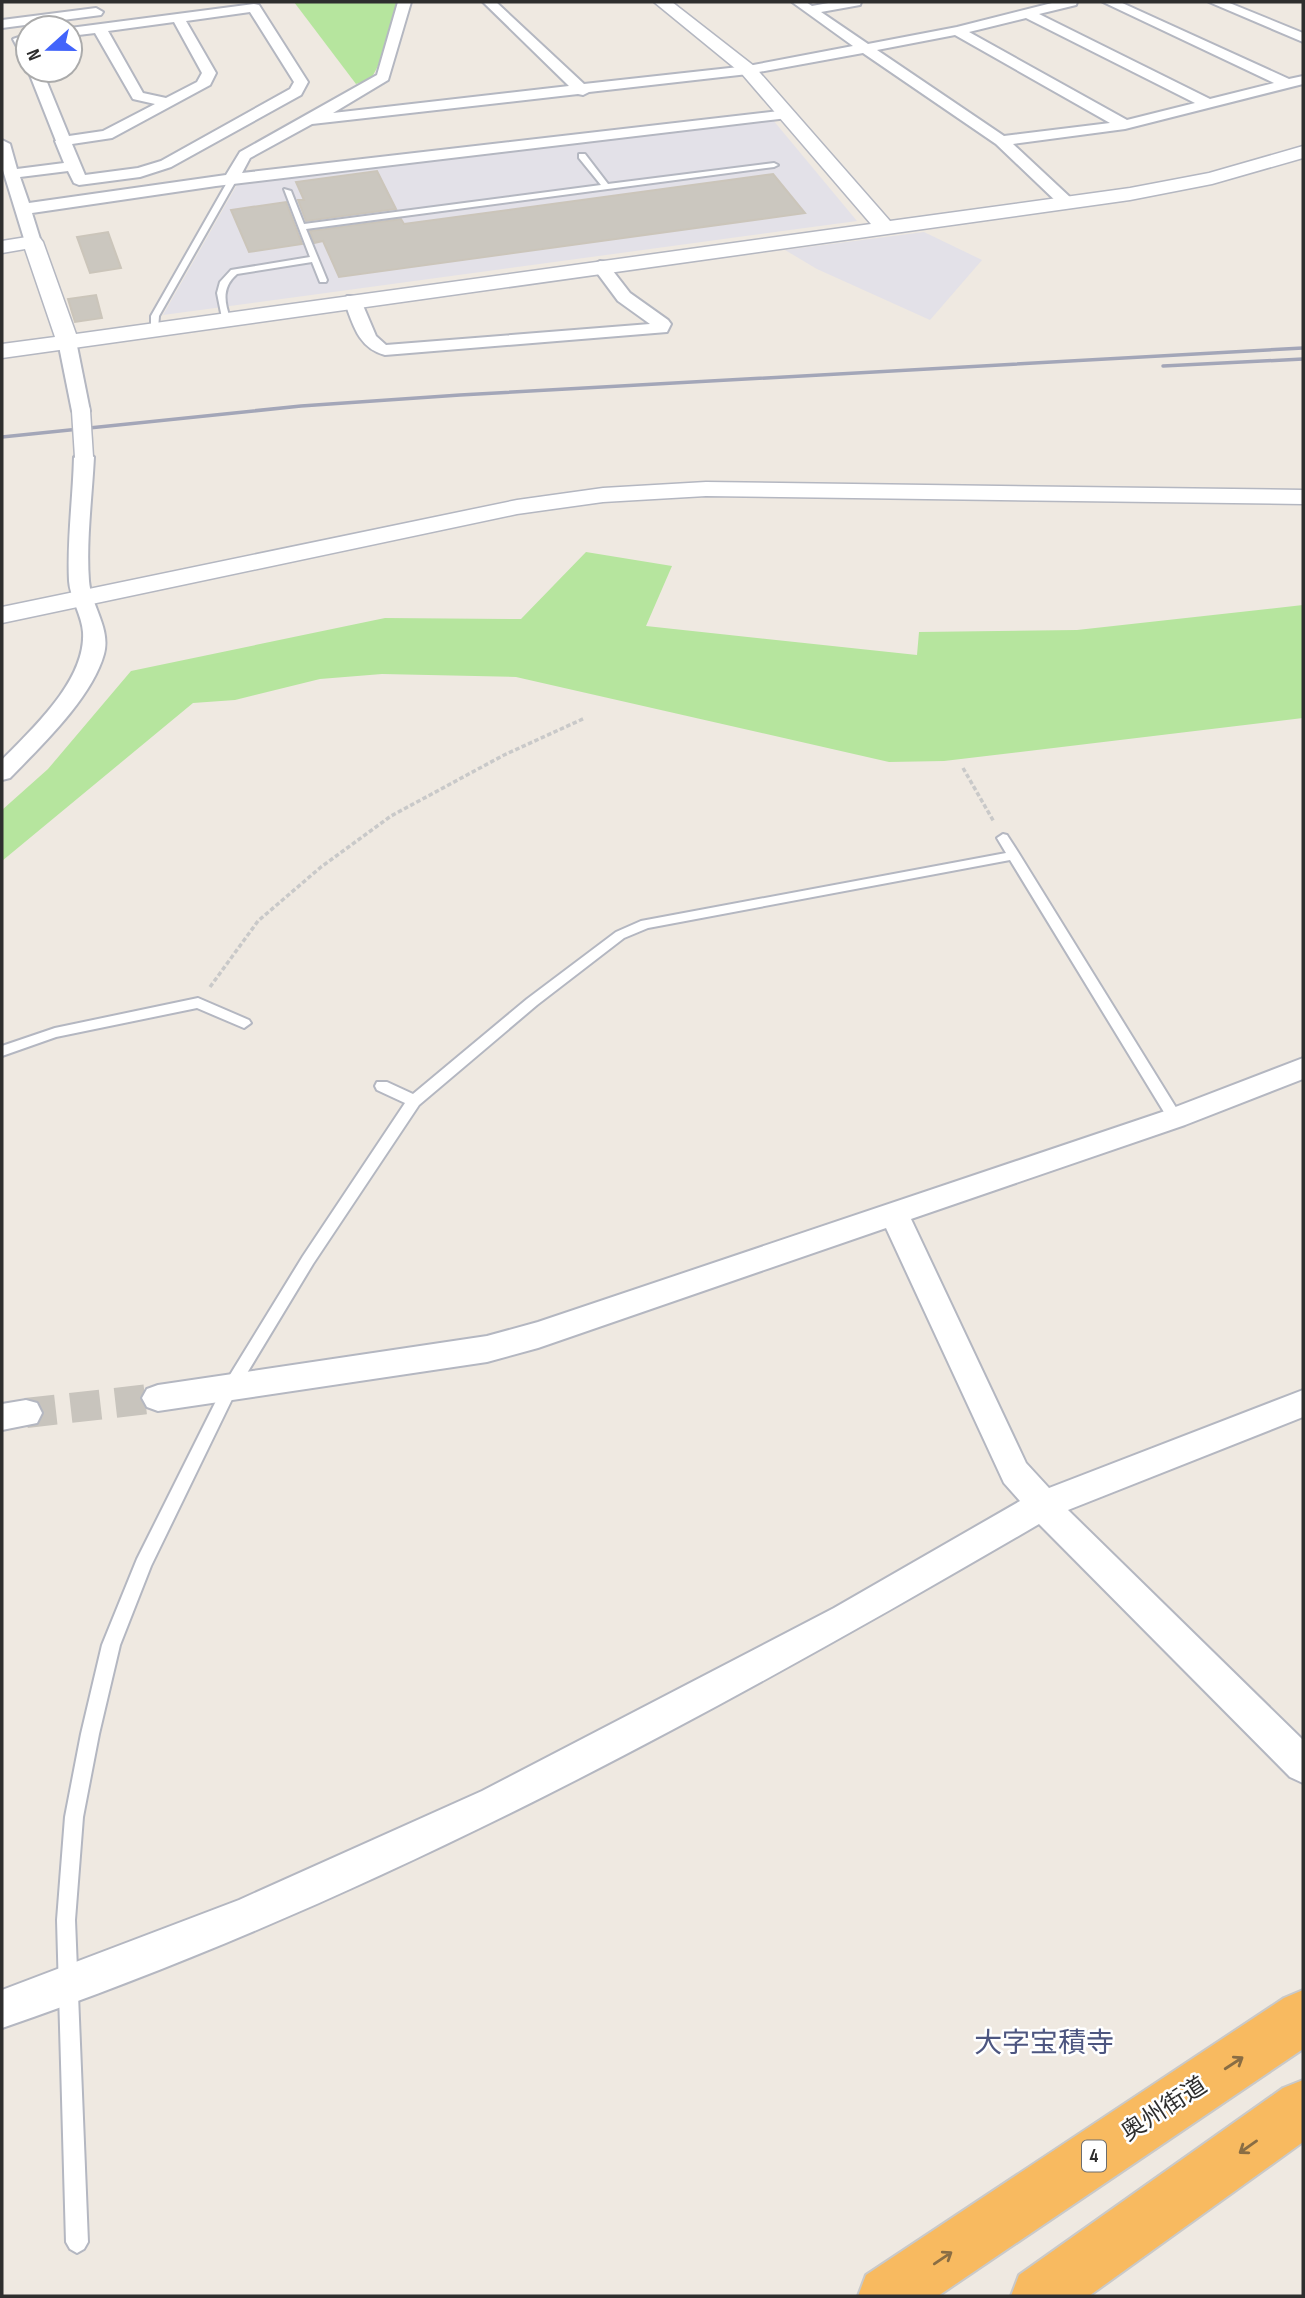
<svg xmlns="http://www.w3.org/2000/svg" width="1305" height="2298" viewBox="0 0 1305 2298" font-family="'Sofia Sans Condensed','Noto Sans JP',sans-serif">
<rect width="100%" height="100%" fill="#efe9e1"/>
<g fill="#e3e1e8">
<path d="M773,120L857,221L163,315L238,183Z"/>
<path d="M924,232L982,260L930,320L817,269L785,250Z"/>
</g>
<g fill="#b6e59e">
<path d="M294,2H397L385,53L371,79L356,84Z"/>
<path d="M586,552L672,566L646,626L917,655L919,632L1077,630L1303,605V718L944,761L889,762L516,677L382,674L320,679L235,700L193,703L2,861V810L48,769L131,671L385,618L521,619Z"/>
</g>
<g fill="#cbc7bf" stroke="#cbc5ba" stroke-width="2">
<path d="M377,171L396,209L306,221L298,200H304L296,182Z"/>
<path d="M773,174L805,213L339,277L323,241L314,243L310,231L401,219L404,224Z"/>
<path d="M286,202L302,244L249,252L231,210Z"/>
<path d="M108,232L121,268L90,273L77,237Z"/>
<path d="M96,295L102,318L75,322L68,299Z"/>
</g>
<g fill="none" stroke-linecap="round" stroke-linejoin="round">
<path stroke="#c8c4bd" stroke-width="30" stroke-dasharray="30 15" stroke-linecap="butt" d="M26,1413L158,1398"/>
<defs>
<g id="service">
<path d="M579,154H585L608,184L774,163L778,165L774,167L306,229L327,280L326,282H320L312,262L237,274C222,287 224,301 230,318L226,321L222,318L217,293L220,282L231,270L310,257L284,189L291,191L304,224L601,185L579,158Z"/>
<path d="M233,177L237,179L159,316L158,329L151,331V316L229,179Z"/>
<path d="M1003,834L1007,835L1018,852L1180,1114L1182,1118L1180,1122H1170L1010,860L648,928L624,938L537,1005L419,1105L313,1264L235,1393L151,1566L120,1645L99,1734L83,1817L75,1920L88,2242L84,2249L77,2253L70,2249L66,2242L57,1920L65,1817L81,1734L102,1645L137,1559L225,1383L303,1256L405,1103L377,1090L375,1086L377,1082H387L413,1094L527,999L616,932L641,921L1006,853L997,838Z"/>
<path d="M198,998L249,1020L251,1023L244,1028L197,1008L56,1037L2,1056V1046L55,1028Z"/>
</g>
<g id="minor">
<path d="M398,2H411L388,80L333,113L569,86L483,2H496L584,84L748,66L853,46L792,2H806L812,6L834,2H861L860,5L821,12L868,44L957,27L1056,2H1077L1076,5L1039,14L1210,99L1274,83L1103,2H1120L1289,79L1303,76V84L1125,129L1013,144L1072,199L1074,202L1072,205H1060L996,144L863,53L748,74L589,92L583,95L578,94L312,124L250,158L242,173L788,110L795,114L788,118L216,186L32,213L41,242L33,247L25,242L2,167V140L10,144L17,169L64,163L55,141H56L28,70H42L69,136L103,131L155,104L133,99L95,33L70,36V28L254,4L259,5L308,82L301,95L171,167L140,177L79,185L74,183L68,171L20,177L29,203L226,175L240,152L377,75ZM250,12L294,82L290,89L161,161L138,168L85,175L72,144L112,138L210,85L216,73L186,21ZM1026,18L1195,103L1127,120L969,32ZM174,22L202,73L197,82L166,98L143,93L108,31ZM955,35L1110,123L1004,136L877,50Z"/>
<path d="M1209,2H1227L1303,33V42Z"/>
<path d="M96,8L103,12L101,15L2,28V20Z"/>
<path d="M28,34V59L23,58L13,39Z"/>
<path d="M600,261L606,262L630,293L668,320L671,324L667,332L385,355C358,348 353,324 344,300L347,296H359L376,336L386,345L650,324L618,301L592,266Z"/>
<path d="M67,336L76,341L90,411L81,417L72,411L58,341Z"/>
<path d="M84,451L94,457C92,497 86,541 89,581C91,606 111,628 104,654C92,698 41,746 10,778L2,780V760C33,728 86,680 83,632C82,615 70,598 69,581C67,540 73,498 74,457Z"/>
<path d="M1303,1058V1079L1185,1125L911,1219L1026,1463L1049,1488L1303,1390V1417L1068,1510L1303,1740V1783L1290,1777L1039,1524C707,1718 367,1903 2,2028V1990L239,1900L482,1791L834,1608L1020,1501L1004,1483L886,1228L538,1348L487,1362L158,1411L147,1407L142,1398L147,1389L158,1385L487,1336L538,1322L1165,1111Z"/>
<path d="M26,1400L37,1403L42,1413L37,1423L2,1430V1404Z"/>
</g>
<g id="tertiary">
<path d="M654,2H672L754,66L890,221L1130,188L1209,173L1303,146V158L1212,184L1130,200L2,358V344L55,337L25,249L2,253V241L33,236L40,238L43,242L76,334L871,224L742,74Z"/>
<path d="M706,482L1303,490V504L706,496L603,502L517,514L2,623V607L517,500L603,488Z"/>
</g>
<g id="trunk">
<path d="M1303,1990V2049L938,2296H858L866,2275L1284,1998Z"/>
<path d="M1303,2080V2142L1089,2296H1011L1019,2275L1283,2088Z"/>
</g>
</defs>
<use href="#service" stroke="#b4b7c1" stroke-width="4"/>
<use href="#minor" stroke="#b4b7c1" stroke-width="4"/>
<use href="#tertiary" stroke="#b4b7c1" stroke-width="3"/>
<use href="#trunk" stroke="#c9c9c9" stroke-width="4"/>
<g stroke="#c9c9c9" stroke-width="3.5" stroke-dasharray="4.5 2.5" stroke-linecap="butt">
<path d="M963,768L994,822"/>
<path d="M210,987L258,921L321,867L391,816L504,755L585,718"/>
</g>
<use href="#service" fill="#fff" fill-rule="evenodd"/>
<use href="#minor" fill="#fff" fill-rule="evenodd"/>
<use href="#tertiary" fill="#fff" fill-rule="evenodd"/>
<use href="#trunk" fill="#f8ba60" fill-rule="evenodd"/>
<g stroke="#a3a6b8" stroke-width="3.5">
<path d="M1163,366L1303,359"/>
<path d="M2,437L301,406L460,395L1303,348"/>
</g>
<defs>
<path id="minor-bridge" d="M81,411L84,457"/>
</defs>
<use href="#minor-bridge" stroke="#b4b7c1" stroke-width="21" stroke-linecap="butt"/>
<use href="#minor-bridge" stroke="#fff" stroke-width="18"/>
</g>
<defs><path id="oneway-shaft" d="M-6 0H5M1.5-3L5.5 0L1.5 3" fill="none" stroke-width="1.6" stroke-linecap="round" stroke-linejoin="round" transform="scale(1.75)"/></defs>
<g stroke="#896d44">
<use href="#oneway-shaft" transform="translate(1234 2063) rotate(-33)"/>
<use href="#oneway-shaft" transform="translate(1248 2147) rotate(145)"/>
<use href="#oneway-shaft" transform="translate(943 2258) rotate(-34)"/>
</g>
<g text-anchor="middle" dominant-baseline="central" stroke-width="5" stroke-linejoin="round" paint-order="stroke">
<rect fill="#fff" stroke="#6d6d6d" stroke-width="2" x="1082" y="2140.5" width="24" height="31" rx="5"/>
<g font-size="19" font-weight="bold" fill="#2e2e2e">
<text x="1094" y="2156">4</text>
</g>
<g font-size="24" fill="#2e2e2e" stroke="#fff">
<text transform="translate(1164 2109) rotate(-33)">奥州街道</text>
</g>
<g font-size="28" fill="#4d5680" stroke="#fff">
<text x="1044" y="2043">大字宝積寺</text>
</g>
</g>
<rect width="1305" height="2298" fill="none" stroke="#2e2e2e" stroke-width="7"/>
<g transform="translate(49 49) rotate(249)"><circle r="33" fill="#ffffff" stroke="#ababab" stroke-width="2"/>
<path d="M0-5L12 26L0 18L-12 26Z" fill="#4264fb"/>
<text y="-10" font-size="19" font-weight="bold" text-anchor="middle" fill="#2e2e2e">N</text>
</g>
</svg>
